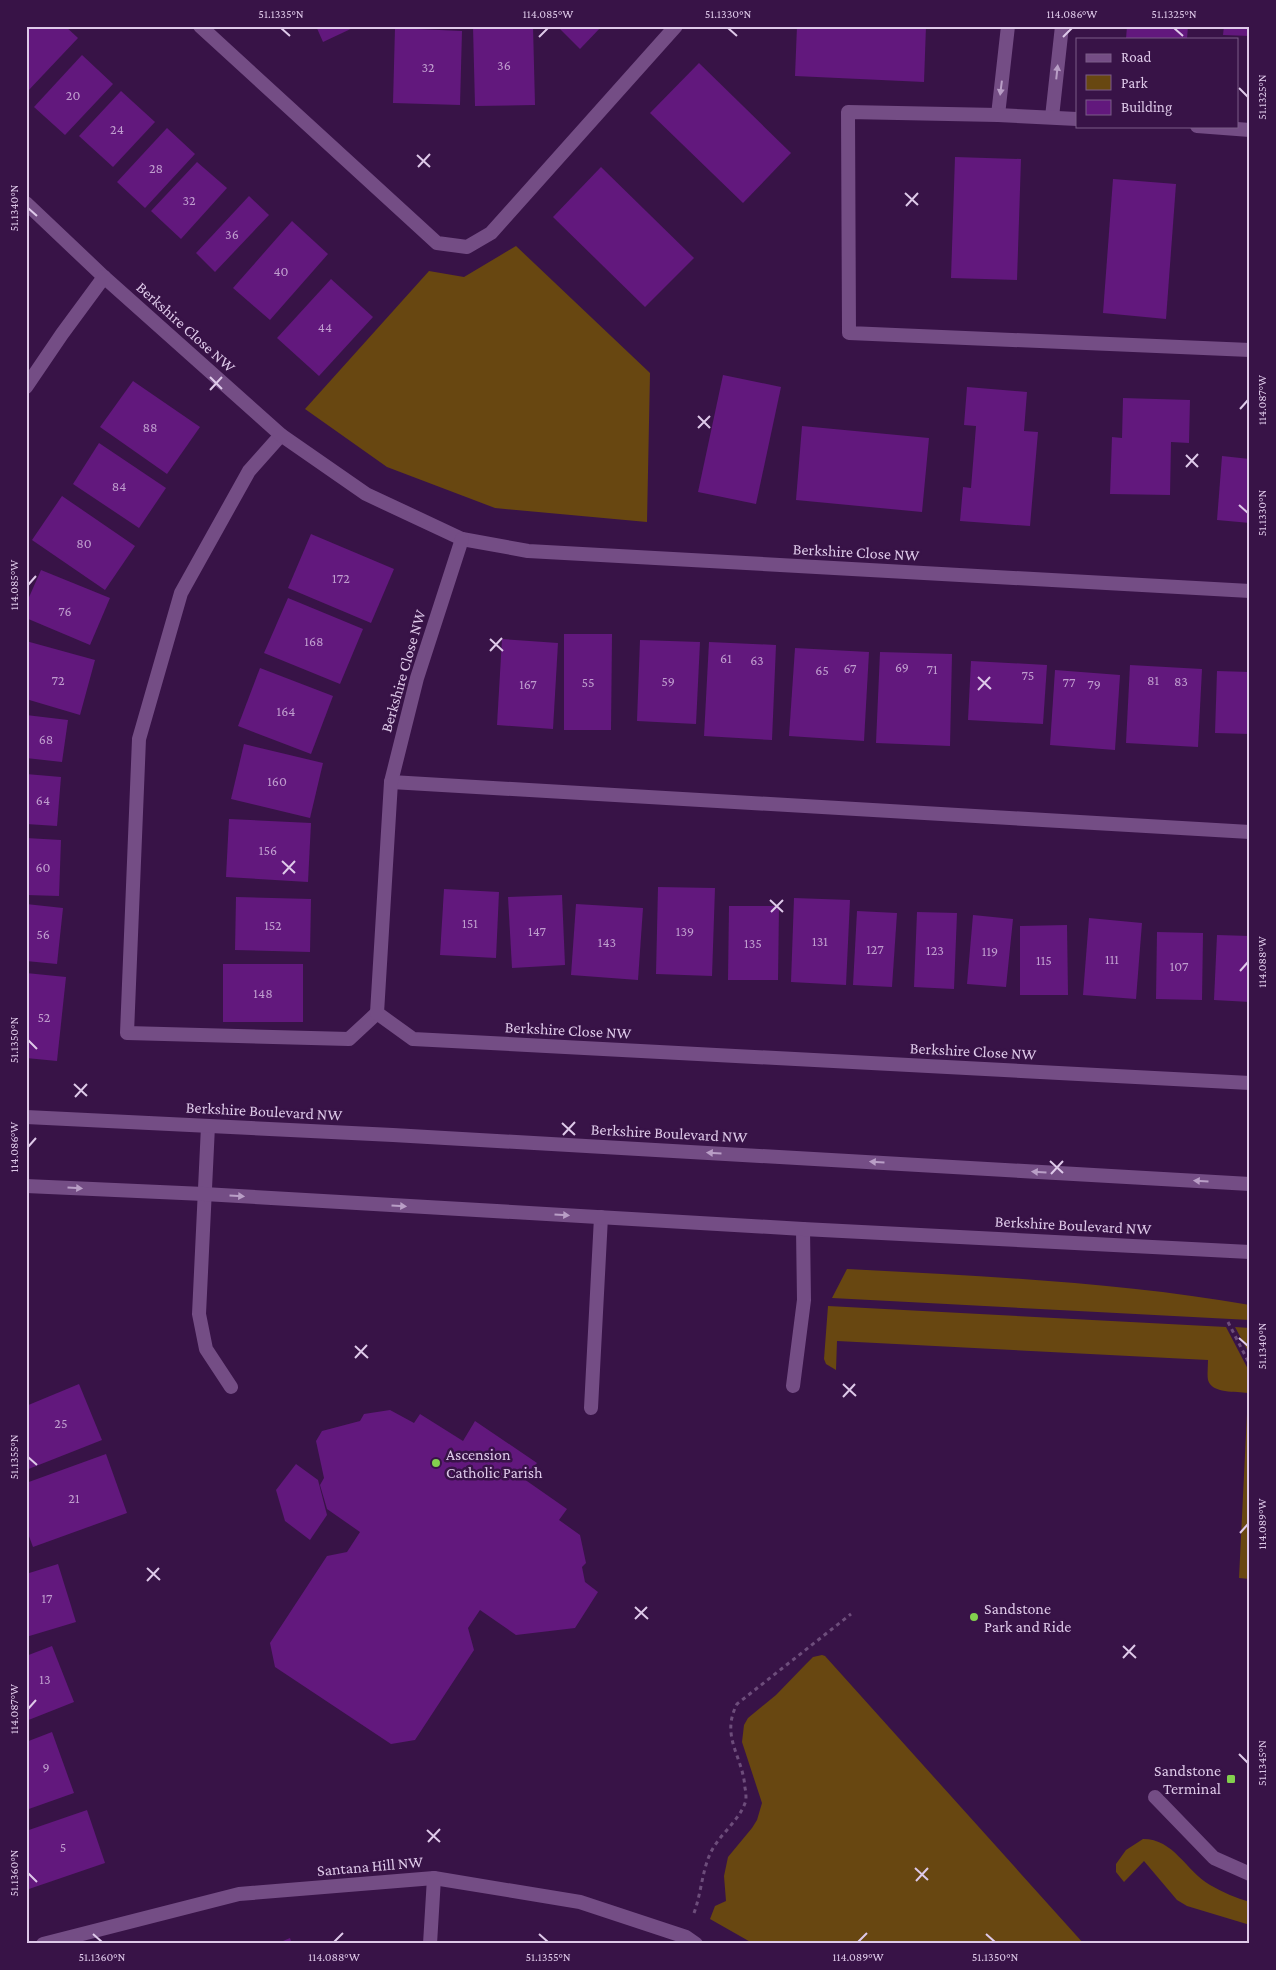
<svg xmlns="http://www.w3.org/2000/svg" width="1276" height="1970" viewBox="0 0 1276 1970" font-family="'Crimson Pro',serif">
<rect width="100%" height="100%" fill="#381347"/>
<g fill="#684711">
<path d="M516,246L650,373L647,522L495,508L387,467L305,409L429,271L464,277Z"/>
<path d="M847,1269C982,1276 1117,1282 1250,1305V1320L832,1298Z"/>
<path d="M828,1306L1226,1327L1250,1373V1579L1239,1578L1248,1393C1236,1391 1212,1394 1208,1380C1207,1374 1208,1367 1208,1360L837,1341L836,1370L826,1364L824,1359Z"/>
<path d="M1235,1327L1250,1328V1355Z"/>
<path d="M822,1655L825,1656L1084,1944H754L710,1919L715,1906L726,1901L724,1876L728,1857L752,1828L757,1820L762,1803L742,1742L744,1725L748,1718L776,1695L807,1663L813,1657Z"/>
<path d="M1143,1839C1174,1839 1185,1870 1210,1885C1222,1892 1236,1898 1250,1902V1925L1187,1906L1177,1900L1144,1861L1124,1882L1116,1872V1864L1126,1850Z"/>
</g>
<g fill="#62187d">
<path d="M26,26H65L78,38L26,93Z"/>
<path d="M316,26H357L323,42Z"/>
<path d="M473,26H533L535,105L475,106Z"/>
<path d="M557,26H602L580,49Z"/>
<path d="M797,26H926L924,82L795,76Z"/>
<path d="M1127,26H1188L1187,39H1126Z"/>
<path d="M1224,26H1250V36L1223,35Z"/>
<path d="M395,28L462,31L460,105L393,103Z"/>
<path d="M82,55L113,84L65,135L34,107Z"/>
<path d="M699,63L791,153L743,203L650,113Z"/>
<path d="M121,91L155,122L113,167L79,136Z"/>
<path d="M167,128L195,154L145,208L117,182Z"/>
<path d="M955,157L1021,159L1017,280L951,278Z"/>
<path d="M197,162L227,188L181,239L151,211Z"/>
<path d="M601,167L694,258L645,307L553,217Z"/>
<path d="M1113,179L1176,184L1166,319L1103,313Z"/>
<path d="M249,196L269,215L215,272L196,253Z"/>
<path d="M292,221L328,254L270,320L233,288Z"/>
<path d="M331,279L373,317L319,376L277,338Z"/>
<path d="M723,375L781,387L756,504L698,492Z"/>
<path d="M133,381L200,427L167,474L100,427Z"/>
<path d="M967,387L1027,392L1024,431L1038,432L1030,526L960,521L963,487L971,488L976,426L964,425Z"/>
<path d="M1123,398L1190,400L1189,443L1171,442L1170,495L1110,494L1112,437L1122,438Z"/>
<path d="M802,426L929,438L922,512L796,500Z"/>
<path d="M99,443L166,488L139,528L73,484Z"/>
<path d="M1222,456L1250,459V523L1217,520Z"/>
<path d="M62,496L135,546L105,590L32,540Z"/>
<path d="M311,534L394,569L371,623L288,588Z"/>
<path d="M41,570L110,598L90,645L26,618V604Z"/>
<path d="M288,598L363,629L340,684L264,653Z"/>
<path d="M564,634H612L611,730H564Z"/>
<path d="M502,639L558,643L553,729L497,725Z"/>
<path d="M640,640L700,642L696,724L637,721Z"/>
<path d="M26,641L95,660L80,715L26,699Z"/>
<path d="M709,642L776,645L772,740L704,736Z"/>
<path d="M795,648L869,652L864,741L789,736Z"/>
<path d="M880,652L952,654L950,746L876,743Z"/>
<path d="M971,661L1047,665L1043,724L968,720Z"/>
<path d="M1130,665L1202,669L1198,747L1126,743Z"/>
<path d="M260,668L333,696L311,754L238,726Z"/>
<path d="M1055,670L1120,675L1115,750L1050,745Z"/>
<path d="M1217,671L1250,672V734L1215,733Z"/>
<path d="M26,715L68,720L62,762L26,758Z"/>
<path d="M244,744L323,763L310,818L231,799Z"/>
<path d="M26,774L61,777L57,826L26,824Z"/>
<path d="M229,819L311,823L308,882L226,877Z"/>
<path d="M26,838L61,840L59,896L26,895Z"/>
<path d="M658,887L715,888L712,976L656,974Z"/>
<path d="M444,889L499,892L496,958L440,955Z"/>
<path d="M562,895L565,965L512,968L508,897Z"/>
<path d="M236,897L311,899L310,952L235,950Z"/>
<path d="M794,898L850,900L846,985L791,982Z"/>
<path d="M26,904L63,908L57,964L26,961Z"/>
<path d="M576,904L643,908L638,980L571,975Z"/>
<path d="M729,906H779L778,980H728Z"/>
<path d="M857,911L897,913L892,987L853,985Z"/>
<path d="M917,912L957,913L954,989L914,987Z"/>
<path d="M973,915L1013,919L1006,987L967,984Z"/>
<path d="M1089,918L1142,923L1136,999L1083,995Z"/>
<path d="M1067,925L1068,995H1020V926Z"/>
<path d="M1157,932L1203,933L1202,1000L1156,999Z"/>
<path d="M1217,935L1250,936V1002L1214,1000Z"/>
<rect x="223" y="964" width="80" height="58"/>
<path d="M26,973L66,977L57,1061L26,1058Z"/>
<path d="M79,1384L102,1440L26,1470V1406Z"/>
<path d="M390,1410L414,1423L420,1414L463,1441L475,1421L537,1463L524,1479L567,1509L559,1520L580,1535L586,1563L582,1567L585,1582L598,1592L575,1628L516,1635L480,1610L468,1628L474,1650L415,1740L391,1744L275,1667L270,1643L327,1556L347,1552L360,1532L327,1509L320,1485L324,1478L316,1441L322,1431L360,1421L364,1414Z"/>
<path d="M106,1454L127,1513L33,1547L26,1528V1483Z"/>
<path d="M296,1464L318,1480L327,1515L310,1540L285,1521L276,1490Z"/>
<path d="M58,1564L76,1622L26,1637V1574Z"/>
<path d="M52,1646L74,1702L26,1721V1656Z"/>
<path d="M52,1732L74,1793L26,1810V1742Z"/>
<path d="M87,1810L105,1863L26,1890V1831Z"/>
<path d="M290,1938L292,1944H276Z"/>
</g>
<g fill="none" stroke-linecap="round" stroke-linejoin="round">
<g stroke="#6d4d7b" stroke-width="3" stroke-dasharray="4 4" stroke-linecap="butt">
<path d="M1228,1322L1250,1365"/>
<path d="M694,1913C701,1894 702,1872 710,1854C719,1834 740,1821 746,1800C746,1796 746,1792 745,1788C743,1756 720,1737 737,1704L851,1614"/>
</g>
<g stroke="#744d85" stroke-width="14">
<path d="M200,26L437,243L467,247L491,233L676,26"/>
<path d="M998,115L1008,26"/>
<path d="M1052,117L1062,26"/>
<path d="M1077,119L998,115L848,112L849,333L1250,350"/>
<path d="M1197,126L1250,130"/>
<path d="M281,435L249,471L181,593L139,739L127,1033L349,1039L377,1013"/>
<path d="M391,782L1250,832"/>
<path d="M208,1126L199,1314L206,1349L231,1387"/>
<path d="M793,1386L804,1300L803,1229"/>
<path d="M591,1408L601,1217"/>
<path d="M1155,1797L1214,1858L1250,1874"/>
</g>
<g stroke="#744d85" stroke-width="14">
<path d="M26,203L104,277L281,435L366,494L462,539L528,551L1250,591"/>
<path d="M26,387L62,334L104,277"/>
<path d="M462,539L417,678L391,782L377,1013L413,1039L1250,1083"/>
<path d="M43,1944L239,1894L434,1878L580,1902L686,1937L696,1944"/>
<path d="M430,1944L434,1878"/>
</g>
<g stroke="#744d85" stroke-width="14">
<path d="M26,1117L393,1135L1250,1184"/>
<path d="M26,1186L204,1194L803,1229L1250,1252"/>
</g>
</g>
<defs><path id="oneway-solid" d="M-6-.8H1V-3.2L6.5 0L1 3.2V.8H-6Z" transform="scale(1.25)"/></defs>
<g fill="#b99ec6">
<use href="#oneway-solid" transform="translate(1057 72) rotate(-84)"/>
<use href="#oneway-solid" transform="translate(1001 88) rotate(97)"/>
<use href="#oneway-solid" transform="translate(714 1153) rotate(-177)"/>
<use href="#oneway-solid" transform="translate(877 1162) rotate(-177)"/>
<use href="#oneway-solid" transform="translate(1039 1172) rotate(-177)"/>
<use href="#oneway-solid" transform="translate(1201 1181) rotate(-177)"/>
<use href="#oneway-solid" transform="translate(75 1188) rotate(3)"/>
<use href="#oneway-solid" transform="translate(237 1196) rotate(3)"/>
<use href="#oneway-solid" transform="translate(399 1206) rotate(3)"/>
<use href="#oneway-solid" transform="translate(562 1215) rotate(3)"/>
</g>
<path fill="none" stroke="#dec9e9" stroke-width="2" d="M281,28L290,36M728,28L737,36M1174,28L1183,36M539,37L548,28M1063,37L1072,28M1239,88L1248,97M417,155L430,167M418,167L430,154M905,193L918,205M906,206L918,193M28,208L37,216M210,377L222,389M210,390L222,377M1240,409L1248,400M698,416L710,428M698,428L710,416M1186,455L1198,467M1186,467L1198,454M1239,505L1248,513M28,585L36,576M490,639L503,651M490,651L502,638M978,677L991,689M978,690L990,677M282,861L295,873M283,874L295,861M770,900L783,912M771,912L783,900M1240,971L1248,962M28,1040L37,1049M74,1084L87,1096M75,1097L87,1084M562,1123L575,1135M563,1135L575,1122M28,1147L36,1138M1050,1161L1063,1173M1051,1174L1063,1161M1239,1338L1248,1346M355,1346L368,1358M355,1358L367,1345M843,1384L856,1396M843,1397L855,1384M28,1457L37,1465M1240,1533L1248,1524M147,1568L160,1580M147,1581L159,1568M635,1607L648,1619M635,1619L647,1607M1123,1646L1136,1658M1123,1658L1135,1645M28,1709L36,1700M1239,1754L1248,1763M427,1830L440,1842M428,1842L440,1829M915,1868L928,1880M28,1873L37,1882M916,1881L928,1868M93,1934L102,1942M539,1934L548,1942M986,1934L995,1942M334,1942L343,1933M858,1942L867,1933"/>
<g fill="#83d04e" stroke="#381347" stroke-width="2">
<circle cx="436" cy="1463" r="5"/>
<circle cx="974" cy="1617" r="5"/>
<rect x="1226" y="1774" width="10" height="10" rx="2.5"/>
</g>
<g text-anchor="middle" dominant-baseline="central" stroke-width="5" stroke-linejoin="round" paint-order="stroke">
<g font-size="14" fill="#bf9dce">
<text x="504" y="65">36</text>
<text x="428" y="67">32</text>
<text x="73" y="95">20</text>
<text x="117" y="129">24</text>
<text x="156" y="168">28</text>
<text x="189" y="200">32</text>
<text x="232" y="234">36</text>
<text x="281" y="271">40</text>
<text x="325" y="327">44</text>
<text x="150" y="427">88</text>
<text x="119" y="486">84</text>
<text x="84" y="543">80</text>
<text x="341" y="578">172</text>
<text x="65" y="611">76</text>
<text x="314" y="641">168</text>
<text x="726" y="658">61</text>
<text x="757" y="660">63</text>
<text x="902" y="667">69</text>
<text x="850" y="668">67</text>
<text x="932" y="669">71</text>
<text x="822" y="670">65</text>
<text x="1028" y="675">75</text>
<text x="58" y="680">72</text>
<text x="1153" y="680">81</text>
<text x="668" y="681">59</text>
<text x="1181" y="681">83</text>
<text x="588" y="682">55</text>
<text x="1069" y="682">77</text>
<text x="528" y="684">167</text>
<text x="1094" y="684">79</text>
<text x="286" y="711">164</text>
<text x="46" y="739">68</text>
<text x="277" y="781">160</text>
<text x="43" y="800">64</text>
<text x="268" y="850">156</text>
<text x="43" y="867">60</text>
<text x="470" y="923">151</text>
<text x="273" y="925">152</text>
<text x="537" y="931">147</text>
<text x="685" y="931">139</text>
<text x="43" y="934">56</text>
<text x="820" y="941">131</text>
<text x="607" y="942">143</text>
<text x="753" y="943">135</text>
<text x="875" y="949">127</text>
<text x="935" y="950">123</text>
<text x="990" y="951">119</text>
<text x="1112" y="959">111</text>
<text x="1044" y="960">115</text>
<text x="1179" y="966">107</text>
<text x="263" y="993">148</text>
<text x="44" y="1017">52</text>
<text x="61" y="1423">25</text>
<text x="74" y="1498">21</text>
<text x="47" y="1598">17</text>
<text x="45" y="1679">13</text>
<text x="46" y="1767">9</text>
<text x="63" y="1847">5</text>
</g>
<g font-size="16" fill="#dec9e9" stroke="#381347">
<text transform="translate(186 327) rotate(42)">Berkshire Close NW</text>
<text transform="translate(856 552) rotate(3)">Berkshire Close NW</text>
<text transform="translate(403 671) rotate(-74)">Berkshire Close NW</text>
<text transform="translate(568 1030) rotate(3)">Berkshire Close NW</text>
<text transform="translate(973 1051) rotate(3)">Berkshire Close NW</text>
<text transform="translate(264 1111) rotate(3)">Berkshire Boulevard NW</text>
<text transform="translate(669 1133) rotate(3)">Berkshire Boulevard NW</text>
<text transform="translate(1073 1225) rotate(3)">Berkshire Boulevard NW</text>
<text transform="translate(370 1866) rotate(-5)">Santana Hill NW</text>
</g>
<g font-size="16" fill="#dec9e9" stroke="#381347" text-anchor="start">
<text x="446" y="1454">Ascension<tspan x="446" dy="18">Catholic Parish</tspan></text>
<text x="984" y="1608">Sandstone<tspan x="984" dy="18">Park and Ride</tspan></text>
<text x="1221" y="1770" text-anchor="end">Sandstone<tspan x="1221" dy="18">Terminal</tspan></text>
</g>
</g>
<rect width="1276" height="1970" fill="none" stroke="#381347" stroke-width="55"/>
<rect x="1076" y="38" width="162" height="90" fill="#381347" stroke="#7a5c88"/>
<rect x="1086" y="54" width="25" height="8" fill="#744d85" stroke="#7a5c88"/>
<text x="1121" y="62" font-size="15" fill="#dec9e9">Road</text>
<rect x="1086" y="75" width="25" height="15" fill="#684711" stroke="#7a5c88"/>
<text x="1121" y="88" font-size="15" fill="#dec9e9">Park</text>
<rect x="1086" y="100" width="25" height="15" fill="#62187d" stroke="#7a5c88"/>
<text x="1121" y="112" font-size="15" fill="#dec9e9">Building</text>
<rect x="28" y="28" width="1220" height="1914" fill="none" stroke="#dec9e9" stroke-width="2"/>
<g font-size="12" text-anchor="middle" fill="#dec9e9">
<text x="281" y="18">51.1335°N</text>
<text x="548" y="18">114.085°W</text>
<text x="728" y="18">51.1330°N</text>
<text x="1072" y="18">114.086°W</text>
<text x="1174" y="18">51.1325°N</text>
<text transform="translate(1262 97) rotate(-90)" y="4">51.1325°N</text>
<text transform="translate(14 208) rotate(-90)" y="4">51.1340°N</text>
<text transform="translate(1262 400) rotate(-90)" y="4">114.087°W</text>
<text transform="translate(1262 513) rotate(-90)" y="4">51.1330°N</text>
<text transform="translate(14 585) rotate(-90)" y="4">114.085°W</text>
<text transform="translate(1262 962) rotate(-90)" y="4">114.088°W</text>
<text transform="translate(14 1040) rotate(-90)" y="4">51.1350°N</text>
<text transform="translate(14 1147) rotate(-90)" y="4">114.086°W</text>
<text transform="translate(1262 1346) rotate(-90)" y="4">51.1340°N</text>
<text transform="translate(14 1457) rotate(-90)" y="4">51.1355°N</text>
<text transform="translate(1262 1524) rotate(-90)" y="4">114.089°W</text>
<text transform="translate(14 1709) rotate(-90)" y="4">114.087°W</text>
<text transform="translate(1262 1763) rotate(-90)" y="4">51.1345°N</text>
<text transform="translate(14 1873) rotate(-90)" y="4">51.1360°N</text>
<text x="102" y="1961">51.1360°N</text>
<text x="334" y="1961">114.088°W</text>
<text x="548" y="1961">51.1355°N</text>
<text x="858" y="1961">114.089°W</text>
<text x="995" y="1961">51.1350°N</text>
</g>
</svg>
